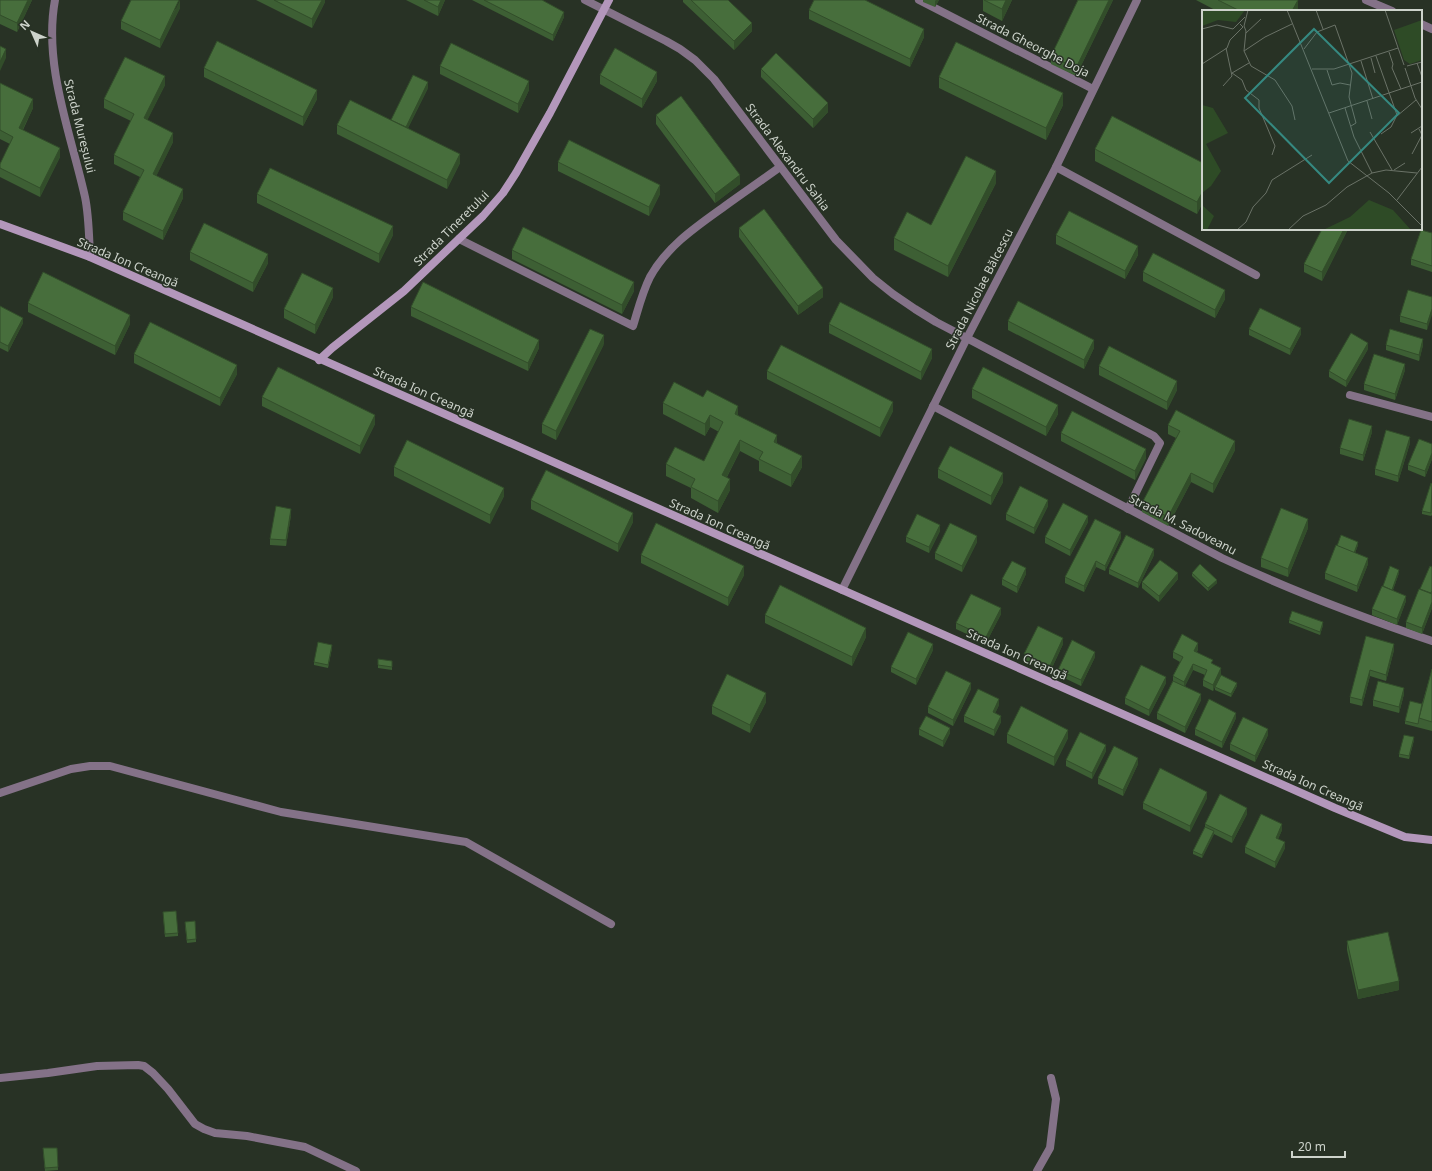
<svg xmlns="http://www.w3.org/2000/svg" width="1432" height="1171" viewBox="0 0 1432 1171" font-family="'Noto Sans',sans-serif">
<rect width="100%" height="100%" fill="#283225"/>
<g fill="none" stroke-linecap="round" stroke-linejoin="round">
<g stroke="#847288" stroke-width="8">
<path d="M55,0C43,65 71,134 85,197C89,216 89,237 90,257"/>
<path d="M585,0L666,41L680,49L695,60L714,79L836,240L873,278L893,294L915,309L936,322L1154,436L1160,443L1128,509"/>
<path d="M919,0L1093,89"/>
<path d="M1366,0L1392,11"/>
<path d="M1421,24L1432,29"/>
<path d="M1056,167L1256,275"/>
<path d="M459,239L633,326C638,310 642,293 650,277C667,246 697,226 725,206C743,193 762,180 780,167"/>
<path d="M1350,395L1432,417"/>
<path d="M933,406L1222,558C1290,590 1361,617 1432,641"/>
<path d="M842,590L967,338L1056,167L1137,0"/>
<path d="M0,793L71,769L90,766H110L281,812L466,842L611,924"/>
<path d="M0,1078L48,1073L97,1066L138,1065L144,1066L153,1073L168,1089L195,1124L204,1129L215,1133L247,1136L305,1147L356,1171"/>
<path d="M1037,1171L1050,1148L1056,1099L1051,1078"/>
</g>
<g stroke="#b397bb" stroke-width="8">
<path d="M0,224L90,257L1335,808L1405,837L1432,840"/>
<path d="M319,360L332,348L404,291L483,216L503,193L516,173L550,113L609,0"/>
</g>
</g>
<g fill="#3d5f34">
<path d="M0,0H32L17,32L0,24Z"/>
<path d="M256,0H325V2L312,28Z"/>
<path d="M406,0H445L438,16Z"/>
<path d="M472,0H542L564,17L553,41Z"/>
<path d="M683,0H728L752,31L734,50L683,2Z"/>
<path d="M923,0H939L935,7L923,2Z"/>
<path d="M983,0H1012L1002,21L983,11Z"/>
<path d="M1078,0H1113L1076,76L1051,64V56Z"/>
<path d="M1196,0H1298V11H1217Z"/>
<path d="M180,8L160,48L121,29V21Z"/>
<path d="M809,10L924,37L910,67L809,19Z"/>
<path d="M440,66L529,90L518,113L440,74Z"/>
<path d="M204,68L317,99L303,126L204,77Z"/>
<path d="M761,69L828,112L813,128L761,77Z"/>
<path d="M600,75L657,81L642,108L600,84Z"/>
<path d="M939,77L1063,105L1046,140L939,88Z"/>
<path d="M0,83L33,108L23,130L60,157L40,197L0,177V164L10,144L0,139Z"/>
<path d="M165,85L147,120L173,142L156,176L183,198L163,240L123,220V212L140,177L114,164V155L131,121L104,108V99Z"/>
<path d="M428,88L408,128L460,163L447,189L337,134V125L391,120Z"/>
<path d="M656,115L740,184L715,203L656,124Z"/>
<path d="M1095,149L1203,163V202L1197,214L1095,161Z"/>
<path d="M558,162L660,194L649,216L558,171Z"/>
<path d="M996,183L948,277L894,250V238L931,225Z"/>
<path d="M257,194L393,235L379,263L257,203Z"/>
<path d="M739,228L823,297L798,315L739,237Z"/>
<path d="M1348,229L1322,281L1304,272V264Z"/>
<path d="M1432,233V272L1411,265V259Z"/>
<path d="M1056,235L1138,255L1125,279L1056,244Z"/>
<path d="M512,250L634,291L622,314L512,259Z"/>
<path d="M190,252L268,263L253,292L190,260Z"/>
<path d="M1143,272L1225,299L1215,318L1143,281Z"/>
<path d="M333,297L315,334L284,318V309Z"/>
<path d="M1432,297L1427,330L1400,322V316Z"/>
<path d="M28,303L130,324L115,355L28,312Z"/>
<path d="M0,306L23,323L8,352L0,348Z"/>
<path d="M411,307L539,348L528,371L411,316Z"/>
<path d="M1008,321L1094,348L1084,369L1008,330Z"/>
<path d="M829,324L932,358L921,380L829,333Z"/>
<path d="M1249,329L1301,334L1290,355L1249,335Z"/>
<path d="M604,344L556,440L542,433V424Z"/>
<path d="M1386,345H1423L1419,361L1386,350Z"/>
<path d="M1368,349L1346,387L1329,377V371Z"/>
<path d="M134,354L237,374L220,406L134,363Z"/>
<path d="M1099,366L1177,390L1167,410L1099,375Z"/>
<path d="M1405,370L1395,400L1364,390V384Z"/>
<path d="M767,371L893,411L880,437L767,379Z"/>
<path d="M972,389L1058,414L1046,436L972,398Z"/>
<path d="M262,397L375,424L360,454L262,406Z"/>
<path d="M663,403L738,416L777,443L802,467L791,487L759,471V461L740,451L727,477L730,490L718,513L691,498V488L666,476V464L704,461L719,432L710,427L705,436L663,414Z"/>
<path d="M1168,425L1235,450L1213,493L1191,482L1168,526L1142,512V503L1176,438L1168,434Z"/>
<path d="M1372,432L1363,461L1340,454V448Z"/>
<path d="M1061,433L1146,458L1135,480L1061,441Z"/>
<path d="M1410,443L1398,482L1375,475V469Z"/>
<path d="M1432,444V459L1425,477L1408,470V465Z"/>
<path d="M394,467L504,496L490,524L394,476Z"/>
<path d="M938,469L1003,482L991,505L938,478Z"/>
<path d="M1432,484V515L1431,516L1422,514V511Z"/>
<path d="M531,500L633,522L618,552L531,509Z"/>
<path d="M1048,506L1034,534L1006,520V514Z"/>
<path d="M291,515L286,546L270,545V539Z"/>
<path d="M1088,522L1070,556L1045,543V537Z"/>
<path d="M1308,528L1288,577L1261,567V558Z"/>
<path d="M940,531L929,553L906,542V537Z"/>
<path d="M1121,538L1105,571L1096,567L1084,592L1065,583V577Z"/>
<path d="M977,542L962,572L935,559V553Z"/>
<path d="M1358,545L1355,553L1368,564L1357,592L1325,579V573L1337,546Z"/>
<path d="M641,555L744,575L728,606L641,563Z"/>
<path d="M1154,555L1138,588L1109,574V569Z"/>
<path d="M1432,567V608L1422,634L1406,628V622L1420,589Z"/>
<path d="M1192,573L1217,583L1208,591L1192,576Z"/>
<path d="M1399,573L1393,590L1406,601L1397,625L1372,615V609L1383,586Z"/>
<path d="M1026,574L1017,593L1002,585V579Z"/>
<path d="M1178,579L1159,602L1142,588V582Z"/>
<path d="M1001,614L986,643L956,629V623Z"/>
<path d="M765,615L866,637L852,666L765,623Z"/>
<path d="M1289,620L1323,625L1320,635L1289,623Z"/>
<path d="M1366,636L1394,650L1386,681L1370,676L1362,706L1350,703V697Z"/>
<path d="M1063,644L1050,672L1024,660V654Z"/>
<path d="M332,648L328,668L314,665V662Z"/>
<path d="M1198,649L1197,652L1213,664L1221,674L1213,691L1203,686V680L1205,675L1193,670L1185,686L1201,700L1185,733L1157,719V713L1173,681V676L1180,662L1173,658V652Z"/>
<path d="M933,650L916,685L891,672V667Z"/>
<path d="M1095,657L1081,686L1058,675V670Z"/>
<path d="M392,664V670L378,668V665Z"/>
<path d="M1432,669V731L1405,724V721L1422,704Z"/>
<path d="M1166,683L1149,716L1125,704V698Z"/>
<path d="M1237,686L1231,697L1215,690V687Z"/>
<path d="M971,689L953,726L928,713V707Z"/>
<path d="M1404,694L1399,713L1373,706V700Z"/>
<path d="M766,702L750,733L712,714V706Z"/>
<path d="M999,705L995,713L1001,722L994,736L964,722V716Z"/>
<path d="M1236,718L1222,748L1195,735V729Z"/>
<path d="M919,729L950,733L943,747L919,735Z"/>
<path d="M1007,734L1068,738L1054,766L1007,743Z"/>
<path d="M1268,735L1255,762L1230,750V744Z"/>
<path d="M1414,740L1409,759L1399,757V754Z"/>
<path d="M1106,751L1092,779L1066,766V760Z"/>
<path d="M1138,764L1123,796L1098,784V778Z"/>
<path d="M1207,798L1190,832L1143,809V803Z"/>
<path d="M1247,814L1232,843L1214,834L1202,858L1193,854V851L1205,827V824Z"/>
<path d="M1282,830L1278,839L1285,848L1275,868L1245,853V847Z"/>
<path d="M163,915L178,933V936L165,937Z"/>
<path d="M185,925L196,939V942L187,943Z"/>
<path d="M1347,941L1399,990L1358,999L1347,950Z"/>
<path d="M57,1148L58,1170L45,1171L43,1151Z"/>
</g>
<g fill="#324d2a">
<path d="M28,0H32L17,32V23Z"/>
<path d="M180,0V8L160,48V40Z"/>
<path d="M322,0H325V2L312,28V19Z"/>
<path d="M441,0H445L438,16V7Z"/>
<path d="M936,0H939L935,7V1Z"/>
<path d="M1006,0H1012L1002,21V9Z"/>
<path d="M1109,0H1113L1076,76V68Z"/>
<path d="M1298,0V11H1292Z"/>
<path d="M564,12V17L553,41V35Z"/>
<path d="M752,23V31L734,50V41Z"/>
<path d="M924,29V37L910,67V59Z"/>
<path d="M6,49V58L0,71V62Z"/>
<path d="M657,72V81L642,108V99Z"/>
<path d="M165,76V85L144,127V118Z"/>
<path d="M529,81V90L518,113V104Z"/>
<path d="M428,82V88L405,134V128Z"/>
<path d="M317,90V99L303,126V117Z"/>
<path d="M1063,93V105L1046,140V128Z"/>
<path d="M33,99V108L19,137V128Z"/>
<path d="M828,103V112L813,128V119Z"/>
<path d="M173,133V142L153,183V174Z"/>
<path d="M60,148V157L40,197V188Z"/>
<path d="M460,154V163L447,189V180Z"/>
<path d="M996,171V183L948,277V266Z"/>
<path d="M740,175V184L715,203V194Z"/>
<path d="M660,185V194L649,216V207Z"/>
<path d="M183,189V198L163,240V231Z"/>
<path d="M1203,191V202L1197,214V202Z"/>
<path d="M393,226V235L379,263V254Z"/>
<path d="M1344,229H1348L1322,281V272Z"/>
<path d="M1138,246V255L1125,279V271Z"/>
<path d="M268,254V263L253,292V283Z"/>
<path d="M634,282V291L622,314V305Z"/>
<path d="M333,288V297L315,334V325Z"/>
<path d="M823,288V297L798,315V306Z"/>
<path d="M1225,290V299L1215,318V310Z"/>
<path d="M1432,309V315L1427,330V324Z"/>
<path d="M130,315V324L115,355V346Z"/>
<path d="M23,318V323L8,352V346Z"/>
<path d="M1301,328V334L1290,355V349Z"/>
<path d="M604,335V344L556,440V431Z"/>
<path d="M1423,339V345L1419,361V355Z"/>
<path d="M539,340V348L528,371V363Z"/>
<path d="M1094,340V348L1084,369V360Z"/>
<path d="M1368,343V349L1346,387V381Z"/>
<path d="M932,349V358L921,380V372Z"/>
<path d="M1405,364V370L1395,400V394Z"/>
<path d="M237,365V374L220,406V398Z"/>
<path d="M1177,381V390L1167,410V402Z"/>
<path d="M893,402V411L880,437V428Z"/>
<path d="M1058,405V414L1046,436V427Z"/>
<path d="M738,406V417L735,414Z"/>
<path d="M375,415V424L360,454V446Z"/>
<path d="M710,415V427L705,436V424Z"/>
<path d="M1372,426V432L1363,461V455Z"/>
<path d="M777,435V447L774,442Z"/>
<path d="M1410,437V443L1398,482V476Z"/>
<path d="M740,440V451L722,486V475Z"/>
<path d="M1235,441V450L1213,493V484Z"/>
<path d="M1146,449V458L1135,480V471Z"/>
<path d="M1432,453V459L1425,477V471Z"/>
<path d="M802,456V467L791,487V475Z"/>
<path d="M1003,473V482L991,505V496Z"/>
<path d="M1191,473V482L1168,526V517Z"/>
<path d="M730,479V490L718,513V501Z"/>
<path d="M504,488V496L490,524V515Z"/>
<path d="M1048,500V506L1034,534V528Z"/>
<path d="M291,509V515L286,546V540Z"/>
<path d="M633,513V522L618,552V544Z"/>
<path d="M1088,516V522L1070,556V550Z"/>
<path d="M1308,519V528L1288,577V569Z"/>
<path d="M940,525V531L929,553V547Z"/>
<path d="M1121,532V538L1105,571V566Z"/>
<path d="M977,536V542L962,572V566Z"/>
<path d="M1358,542V545L1353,558V555Z"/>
<path d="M1154,549V555L1138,588V583Z"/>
<path d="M1368,558V564L1357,592V586Z"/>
<path d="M1096,561V567L1084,592V586Z"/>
<path d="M744,566V575L728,606V598Z"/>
<path d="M1026,568V574L1017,593V587Z"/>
<path d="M1399,570V573L1391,595V592Z"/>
<path d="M1178,573V579L1159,602V596Z"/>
<path d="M1217,580V583L1208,591V588Z"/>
<path d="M1406,596V601L1397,625V619Z"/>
<path d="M1432,602V608L1422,634V628Z"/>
<path d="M1001,608V614L986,643V637Z"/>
<path d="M1323,622V625L1320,635V632Z"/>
<path d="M866,628V637L852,666V657Z"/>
<path d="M1063,638V644L1050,672V666Z"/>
<path d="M1198,643V649L1194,657V651Z"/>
<path d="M933,644V650L916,685V679Z"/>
<path d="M1394,644V650L1386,681V675Z"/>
<path d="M332,645V648L328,668V665Z"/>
<path d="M1095,652V657L1081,686V680Z"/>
<path d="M1193,664V670L1184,688V682Z"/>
<path d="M1221,668V674L1213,691V685Z"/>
<path d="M1370,670V676L1362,706V700Z"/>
<path d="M1166,677V683L1149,716V710Z"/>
<path d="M971,683V689L953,726V720Z"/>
<path d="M1237,683V686L1231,697V694Z"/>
<path d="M1404,688V694L1399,713V707Z"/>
<path d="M766,693V702L750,733V725Z"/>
<path d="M1201,694V700L1185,733V727Z"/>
<path d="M999,699V705L993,718V712Z"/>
<path d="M1236,713V718L1222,748V742Z"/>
<path d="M1001,716V722L994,736V730Z"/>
<path d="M950,728V733L943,747V741Z"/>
<path d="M1268,729V735L1255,762V756Z"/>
<path d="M1068,730V738L1054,766V757Z"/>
<path d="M1414,737V740L1409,759V756Z"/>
<path d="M1106,745V751L1092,779V773Z"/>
<path d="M1138,758V764L1123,796V790Z"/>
<path d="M1207,792V798L1190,832V826Z"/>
<path d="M1247,808V814L1232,843V837Z"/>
<path d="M1282,824V830L1276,844V838Z"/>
<path d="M1214,831V834L1202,858V855Z"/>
<path d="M1285,842V848L1275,868V862Z"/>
<path d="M1399,981V990L1358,999V990Z"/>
</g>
<g fill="#476e3c" stroke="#324d2a">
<path d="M0,0H28L17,23L0,15Z"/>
<path d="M131,0H179L160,40L121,21Z"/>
<path d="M274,0H322L312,19Z"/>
<path d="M424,0H441L438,7Z"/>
<path d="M484,0H542L564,12L553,35Z"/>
<path d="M691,0H728L752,23L734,41Z"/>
<path d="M814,0H865L924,29L910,59L809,10Z"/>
<path d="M984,0H1006L1002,9Z"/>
<path d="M1078,0H1109L1076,68L1051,56Z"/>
<path d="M1218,0H1298L1292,11H1240Z"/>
<path d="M217,41L317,90L303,117L204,68Z"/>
<path d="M956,42L1063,93L1046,128L939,77Z"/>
<path d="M451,43L529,81L518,104L440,66Z"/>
<path d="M0,46L6,49L0,62Z"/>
<path d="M615,48L657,72L642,99L600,75Z"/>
<path d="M776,53L828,103L813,119L761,69Z"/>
<path d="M125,57L165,76L144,118L173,133L153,174L183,189L163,231L123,212L144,170L114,155L134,114L104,99Z"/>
<path d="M413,75L428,82L406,127L391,120Z"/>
<path d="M0,83L33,99L19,128L60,148L40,188L0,168V164L13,137L0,130Z"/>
<path d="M681,96L740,175L715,194L656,115Z"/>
<path d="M350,100L460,154L447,180L337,125Z"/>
<path d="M1112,116L1203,163V191L1197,202L1095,149Z"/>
<path d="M569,140L660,185L649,207L558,162Z"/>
<path d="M966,156L996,171L948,266L894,238L907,212L931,225Z"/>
<path d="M270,168L393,226L379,254L257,194Z"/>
<path d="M764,209L823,288L798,306L739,228Z"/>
<path d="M1069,211L1138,246L1125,271L1056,235Z"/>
<path d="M204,223L268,254L253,283L190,252Z"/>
<path d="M523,227L634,282L622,305L512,250Z"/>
<path d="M1322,229H1344L1322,272L1304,264Z"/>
<path d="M1421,230L1432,233V266L1411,259Z"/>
<path d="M1153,253L1225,290L1215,310L1143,272Z"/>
<path d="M43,272L130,315L115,346L28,303Z"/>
<path d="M302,273L333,288L315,325L284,309Z"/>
<path d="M423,282L539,340L528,363L411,307Z"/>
<path d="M1408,290L1432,297V309L1427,324L1400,316Z"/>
<path d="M1018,301L1094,340L1084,360L1008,321Z"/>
<path d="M840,302L932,349L921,372L829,324Z"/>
<path d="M0,306L23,318L8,346L0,342Z"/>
<path d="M1260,308L1301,328L1290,349L1249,329Z"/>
<path d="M150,322L237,365L220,398L134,354Z"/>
<path d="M590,329L604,335L556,431L542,424Z"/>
<path d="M1390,329L1423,339L1419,355L1386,345Z"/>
<path d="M1351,333L1368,343L1346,381L1329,371Z"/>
<path d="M781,345L893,402L880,428L767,371Z"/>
<path d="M1109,346L1177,381L1167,402L1099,366Z"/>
<path d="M1374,354L1405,364L1395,394L1364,384Z"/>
<path d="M278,367L375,415L360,446L262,397Z"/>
<path d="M983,367L1058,405L1046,427L972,389Z"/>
<path d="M674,382L703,397L707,390L738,406L735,414L777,435L774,442L802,456L791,475L759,459L763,452L740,440L722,475L730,479L718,501L691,487L695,479L666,464L675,447L704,461L723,422L710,415L705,424L663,403Z"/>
<path d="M1176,410L1235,441L1213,484L1191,473L1168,517L1142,503L1180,431L1168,425Z"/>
<path d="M1072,411L1146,449L1135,471L1061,433Z"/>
<path d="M1349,419L1372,426L1363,455L1340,448Z"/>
<path d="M1386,430L1410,437L1398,476L1375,469Z"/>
<path d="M1419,439L1432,444V453L1425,471L1408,465Z"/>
<path d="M407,440L504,488L490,515L394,467Z"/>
<path d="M950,446L1003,473L991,496L938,469Z"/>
<path d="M546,470L633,513L618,544L531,500Z"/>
<path d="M1431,483L1432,484L1431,513L1422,511Z"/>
<path d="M1020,486L1048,500L1034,528L1006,514Z"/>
<path d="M1063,503L1088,516L1070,550L1045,537Z"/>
<path d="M276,506L291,509L286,540L270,539Z"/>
<path d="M1281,508L1308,519L1288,569L1261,558Z"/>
<path d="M917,514L940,525L929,547L906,537Z"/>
<path d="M1095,519L1121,532L1105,566L1096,561L1084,586L1065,577Z"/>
<path d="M656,523L744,566L728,598L641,555Z"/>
<path d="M950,523L977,536L962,566L935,553Z"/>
<path d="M1126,535L1154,549L1138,583L1109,569Z"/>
<path d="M1341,535L1358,542L1354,553L1337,546Z"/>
<path d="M1336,545L1368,558L1357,586L1325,573Z"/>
<path d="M1160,560L1178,573L1159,596L1142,582Z"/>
<path d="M1012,561L1026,568L1017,587L1002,579Z"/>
<path d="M1200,564L1217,580L1208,588L1192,573Z"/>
<path d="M1390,566L1399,570L1392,590L1383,586Z"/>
<path d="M1430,566L1432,567V591L1431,593L1420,589Z"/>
<path d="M780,585L866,628L852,657L765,615Z"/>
<path d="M1382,586L1406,596L1397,619L1372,609Z"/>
<path d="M1419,589L1432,594V602L1422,628L1406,622Z"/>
<path d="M971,594L1001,608L986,637L956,623Z"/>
<path d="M1292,611L1323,622L1320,632L1289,620Z"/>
<path d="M1038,626L1063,638L1050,666L1024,654Z"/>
<path d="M908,632L933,644L916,679L891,667Z"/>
<path d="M1182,634L1198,643L1194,651L1213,660L1211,663L1221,668L1213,685L1203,680L1207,670L1193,664L1184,682L1173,676L1183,657L1173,652Z"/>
<path d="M1366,636L1394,644L1386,675L1370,670L1362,700L1350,697Z"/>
<path d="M1072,640L1095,652L1081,680L1058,670Z"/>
<path d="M318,642L332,645L328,665L314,662Z"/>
<path d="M378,659L392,661V667L378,665Z"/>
<path d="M1141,665L1166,677L1149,710L1125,698Z"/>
<path d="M1432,669V722L1419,718Z"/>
<path d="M946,671L971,683L953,720L928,707Z"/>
<path d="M727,674L766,693L750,725L712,706Z"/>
<path d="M1221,675L1237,683L1231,694L1215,687Z"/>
<path d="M1173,681L1201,694L1185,727L1157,713Z"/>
<path d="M1378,681L1404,688L1399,707L1373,700Z"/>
<path d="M978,689L999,699L993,712L1001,716L994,730L964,716Z"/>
<path d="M1209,699L1236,713L1222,742L1195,729Z"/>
<path d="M1410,701L1422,704L1419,718L1418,724L1405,721Z"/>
<path d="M1021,706L1068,730L1054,757L1007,734Z"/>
<path d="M926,716L950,728L943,741L919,729Z"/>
<path d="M1243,717L1268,729L1255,756L1230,744Z"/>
<path d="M1080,732L1106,745L1092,773L1066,760Z"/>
<path d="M1404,735L1414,737L1409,756L1399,754Z"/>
<path d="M1114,746L1138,758L1123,790L1098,778Z"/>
<path d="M1160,768L1207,792L1190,826L1143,803Z"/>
<path d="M1220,794L1247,808L1232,837L1205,824Z"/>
<path d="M1261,814L1282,824L1276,838L1285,842L1275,862L1245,847Z"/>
<path d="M1205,827L1214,831L1202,855L1193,851Z"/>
<path d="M176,911L178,933L165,934L163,912Z"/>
<path d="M195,921L196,939L187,940L185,922Z"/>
<path d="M1388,932L1399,981L1358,990L1347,941Z"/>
<path d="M43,1148H57L58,1167L45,1168Z"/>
</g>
<g text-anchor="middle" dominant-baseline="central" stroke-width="3" stroke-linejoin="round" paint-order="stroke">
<g font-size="12" fill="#cdd3cb" stroke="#283225">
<text transform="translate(1033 45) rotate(27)">Strada Gheorghe Doja</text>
<text transform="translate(80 126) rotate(76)">Strada Mureșului</text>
<text transform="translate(788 157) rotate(53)">Strada Alexandru Sahia</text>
<text transform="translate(451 228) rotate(-45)">Strada Tineretului</text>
<text transform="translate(128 262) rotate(23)">Strada Ion Creangă</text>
<text transform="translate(979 289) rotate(-63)">Strada Nicolae Bălcescu</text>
<text transform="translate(424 392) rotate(24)">Strada Ion Creangă</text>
<text transform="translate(720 524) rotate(24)">Strada Ion Creangă</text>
<text transform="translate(1183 524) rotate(27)">Strada M. Sadoveanu</text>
<text transform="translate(1017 654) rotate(24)">Strada Ion Creangă</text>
<text transform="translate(1313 785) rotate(24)">Strada Ion Creangă</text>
</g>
</g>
<g transform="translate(1202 10)">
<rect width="220" height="220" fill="#283225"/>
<path d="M0,0H43L34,12L16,10L0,16ZM220,10V50L208,54L202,50L192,20ZM0,95L11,98L26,123L4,134L19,161L9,176L0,183ZM167,190L191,200L209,220H121L148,207ZM0,195L12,206L5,220H0Z" fill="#2e4b26"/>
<path fill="none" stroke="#6a7267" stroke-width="1" d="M46,0L42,16L44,21L42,41L49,56L73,70L90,96L93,110M85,0L146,151L187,183L220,216M114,0L121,19M183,0L202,55M0,19L15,15L31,19L43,7M44,23L59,9M102,39L115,22L133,15L150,63L147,87L154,113L149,116M42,41L63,27L90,14M187,42L191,54L190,58L199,79M174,46L195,105L189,117L179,124M169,48L173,63M159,51L171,89M215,53L220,67M0,54L25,38L28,30L41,17L38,14M205,56L220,52M203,58L213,88L220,99M110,59H132L196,38M125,60L130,75L138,73L148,75M30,63L40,70L44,80L57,90V98L73,136L70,145M30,63L47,53M21,76L30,66L24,38M165,91L170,109M143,98L152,127L170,163M127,103L220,72M195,106L214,90M168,122L190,160M209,123L220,116M210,144L220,125L217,119M192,160L203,153M195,190L220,157M35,220L44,212L51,197L64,183L70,170L110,145M86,220L101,206L124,195L145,177L170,163L184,160L215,163"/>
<path fill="#358981" fill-opacity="0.15" stroke="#358981" stroke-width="2" d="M112,19L197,103L127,173L43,88Z"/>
<rect width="220" height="220" fill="none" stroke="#cdd3cb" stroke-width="2"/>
</g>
<g transform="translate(32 32) rotate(315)" stroke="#283225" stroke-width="3" paint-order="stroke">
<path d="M0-3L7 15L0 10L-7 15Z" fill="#cdd3cb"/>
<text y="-6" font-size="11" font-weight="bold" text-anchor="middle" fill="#cdd3cb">N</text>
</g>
<path d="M1292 1151v6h53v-6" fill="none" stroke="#cdd3cb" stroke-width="2"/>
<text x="1298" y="1151" font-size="12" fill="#cdd3cb" stroke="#283225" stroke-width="3" paint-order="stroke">20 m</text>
</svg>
